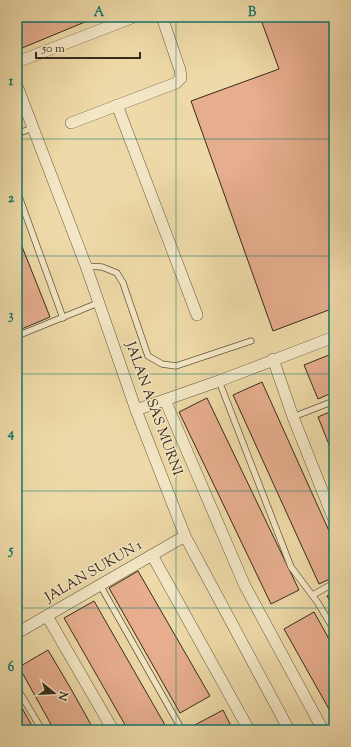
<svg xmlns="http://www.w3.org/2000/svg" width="351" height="747" viewBox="0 0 351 747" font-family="'Sorts Mill Goudy',serif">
<rect width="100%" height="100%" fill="#eedaa8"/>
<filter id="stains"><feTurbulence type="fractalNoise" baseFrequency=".005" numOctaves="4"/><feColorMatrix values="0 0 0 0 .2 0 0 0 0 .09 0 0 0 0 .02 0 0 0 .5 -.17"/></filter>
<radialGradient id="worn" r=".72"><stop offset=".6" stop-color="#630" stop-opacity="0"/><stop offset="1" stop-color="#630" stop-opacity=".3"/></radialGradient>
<g fill="#e6ad8e" stroke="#372b1c">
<path d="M17,17H97L22,48L17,36Z"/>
<path d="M260,17H334V308L273,331L191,101L279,69Z"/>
<path d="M17,234L50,317L17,331Z"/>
<path d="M334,353V392L318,399L304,365Z"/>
<path d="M262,382L334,542V577L319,584L233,395Z"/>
<path d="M207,398L299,590L271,604L179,412Z"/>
<path d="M334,410V457L318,417Z"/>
<path d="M138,571L210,696L180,713L109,588Z"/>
<path d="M334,592V608L327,596Z"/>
<path d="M94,601L165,725L158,730H128L64,618Z"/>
<path d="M314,612L334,648V718L284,629Z"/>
<path d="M48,650L71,689L94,730H54L48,719L19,667Z"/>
<path d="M17,699L32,726L35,730H17Z"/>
<path d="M223,710L233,730H193L191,727Z"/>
</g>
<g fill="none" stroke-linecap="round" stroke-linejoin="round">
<defs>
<g id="service">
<path d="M17,134L32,128"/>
<path d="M17,191L63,318"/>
<path d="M86,266L102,267L117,273L123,283L148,356L162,364L176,366L251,341"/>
<path d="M17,336L98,303"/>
<path d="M219,381L291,567L318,603L334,630"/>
<path d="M293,417L334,401"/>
<path d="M100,585L182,730"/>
<path d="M313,595L334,583"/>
<path d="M17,688L42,730"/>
</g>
<g id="minor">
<path d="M17,62L134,17"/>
<path d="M17,86L86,266L136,410L185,536L289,730"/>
<path d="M117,105L197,315"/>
<path d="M71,123L176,83L181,78L180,70L162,17"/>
<path d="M273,359L293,417L334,520"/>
<path d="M165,400L245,586L323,730"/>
<path d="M136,410L219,381L334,337"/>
<path d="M152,555L249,730"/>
<path d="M47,616L113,730"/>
<path d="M17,633L185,536"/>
</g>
</defs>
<use href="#service" stroke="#65573f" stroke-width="7"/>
<use href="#minor" stroke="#65573f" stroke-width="12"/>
<use href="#service" stroke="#f4e7c6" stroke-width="5.5"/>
<use href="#minor" stroke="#f4e7c6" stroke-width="11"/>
</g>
<path fill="none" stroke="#0f766e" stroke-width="1" stroke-opacity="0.55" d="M176,17V730M17,139H334M17,256H334M17,374H334M17,491H334M17,608H334"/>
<g text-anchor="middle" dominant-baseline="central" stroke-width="3" stroke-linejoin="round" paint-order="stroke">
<g font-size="14" fill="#372b1c" stroke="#f4e7c6">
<text transform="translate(153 409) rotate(70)">JALAN ASAS MURNI</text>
<text transform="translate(94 572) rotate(-30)">JALAN SUKUN 1</text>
</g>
</g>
<rect width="351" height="747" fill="none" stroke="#eedaa8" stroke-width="44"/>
<g transform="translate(54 693) rotate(108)" stroke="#f4e7c6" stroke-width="3" paint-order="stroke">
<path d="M0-3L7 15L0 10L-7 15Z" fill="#372b1c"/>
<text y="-6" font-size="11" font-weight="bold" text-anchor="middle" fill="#372b1c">N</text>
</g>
<path d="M36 52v6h104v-6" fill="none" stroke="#372b1c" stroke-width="2"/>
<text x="42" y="52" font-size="12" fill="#372b1c" stroke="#f4e7c6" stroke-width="3" paint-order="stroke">50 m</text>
<rect x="22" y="22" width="307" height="703" fill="none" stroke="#0f766e" stroke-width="1.5"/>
<g font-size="13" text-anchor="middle" font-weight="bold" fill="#0f766e">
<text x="99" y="16">A</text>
<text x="252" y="16">B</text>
<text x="11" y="85">1</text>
<text x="11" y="202">2</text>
<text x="11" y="319">3</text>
<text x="11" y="437">4</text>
<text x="11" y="554">5</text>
<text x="11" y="671">6</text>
</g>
<rect width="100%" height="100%" filter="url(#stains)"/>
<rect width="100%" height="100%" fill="url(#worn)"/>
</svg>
